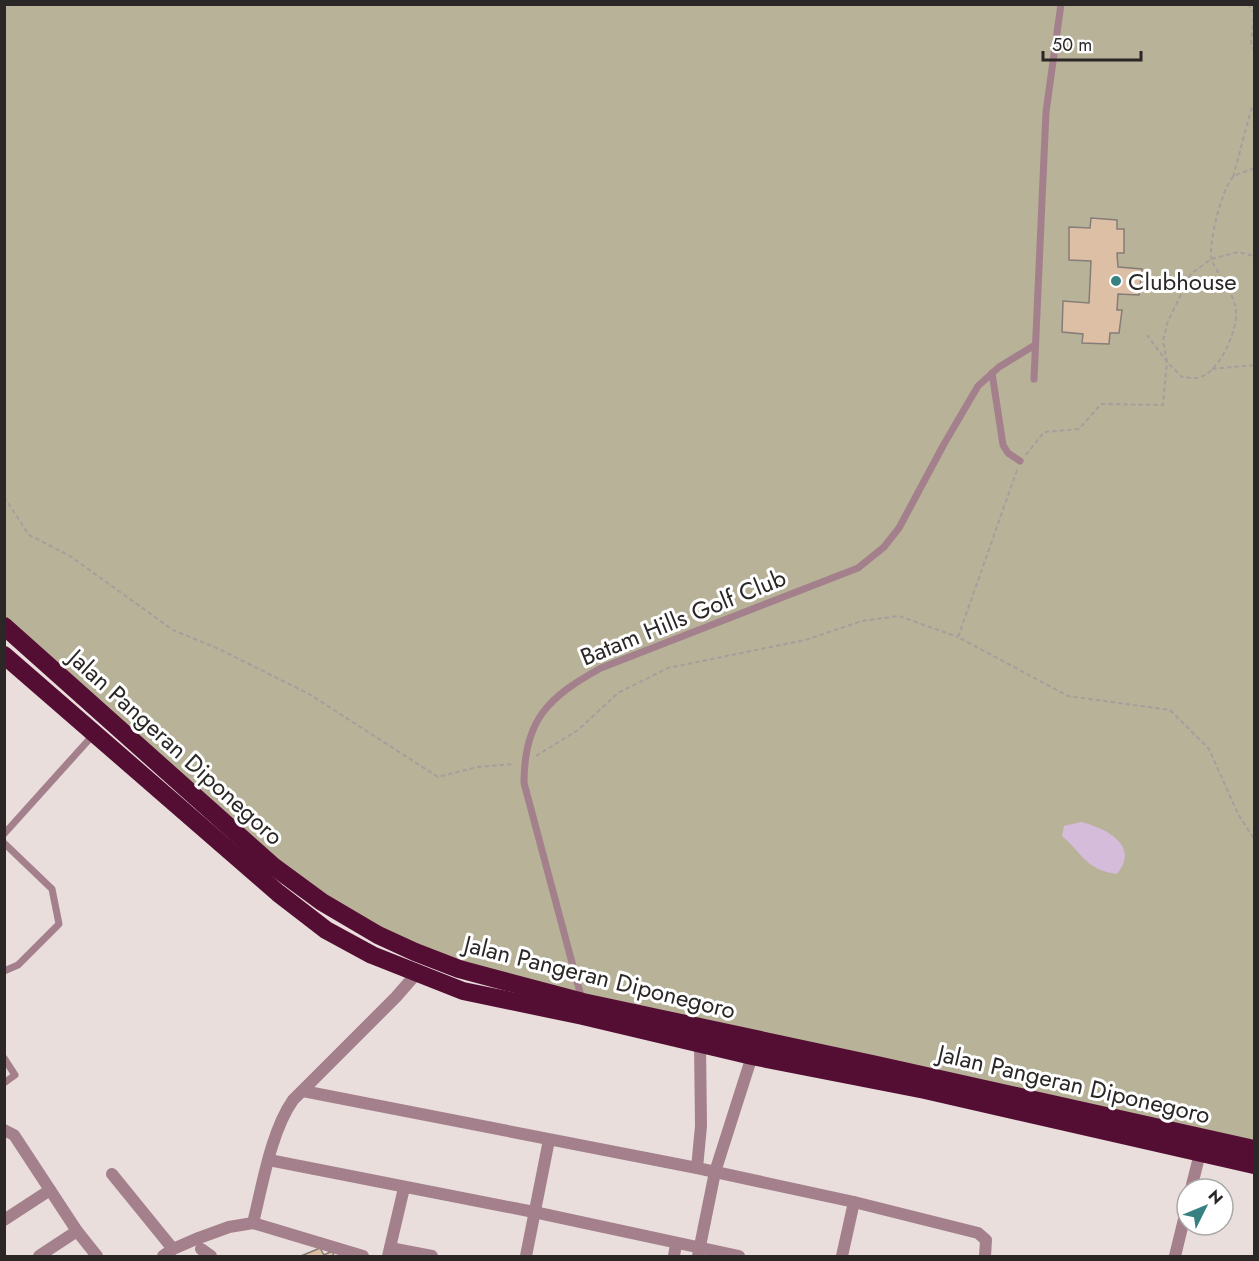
<svg xmlns="http://www.w3.org/2000/svg" width="1259" height="1261" viewBox="0 0 1259 1261" font-family="Jost,sans-serif">
<rect width="100%" height="100%" fill="#e9dedc"/>
<path fill="#b8b298" d="M5,5H1254V1153L531,996L373,939L5,633Z"/>
<path fill="#d4bcda" d="M1081,822C1106,828 1141,846 1117,874C1086,870 1083,854 1062,836L1064,826Z"/>
<g fill="#ddbfa6" stroke="#857d77" stroke-width="1.5">
<path d="M1091,218L1117,220V229H1124V253H1117L1118,267L1142,269L1139,295L1118,294L1117,310H1122L1119,333H1110L1109,344L1082,343L1083,334L1062,332L1063,301L1089,303L1091,261L1069,260V227L1090,228Z"/>
<path d="M320,1248L324,1255L332,1251L334,1256H301Z"/>
</g>
<g fill="none" stroke-linecap="round" stroke-linejoin="round">
<g stroke="#a79e9c" stroke-width="2" stroke-dasharray="4.5 3" stroke-linecap="butt">
<path d="M1248,4L1253,12"/>
<path d="M1254,10L1251,43L1254,51"/>
<path d="M1254,168C1249,171 1238,173 1233,177C1222,188 1207,247 1212,261C1219,277 1234,292 1236,311C1238,331 1218,376 1196,378C1192,379 1186,377 1182,377L1167,362L1163,340L1168,321L1191,274L1211,259L1238,252L1254,256"/>
<path d="M1233,177L1251,110L1254,105"/>
<path d="M1212,369L1254,365"/>
<path d="M1026,455L1044,432L1079,429L1101,404L1163,405L1167,362L1147,335"/>
<path d="M1017,470L958,637L1068,696L1170,710L1209,749L1238,814L1254,839"/>
<path d="M4,497L29,535L70,556L173,630L219,649L309,694L438,777L477,767L514,764"/>
<path d="M536,756L578,730L618,693L668,668L805,640L862,621L899,616L958,637"/>
</g>
<g stroke="#a4808d" stroke-width="7">
<path d="M992,373L1003,445L1008,453L1020,461"/>
<path d="M1034,379L1046,112L1061,4"/>
<path d="M4,834L94,734"/>
<path d="M4,843L52,889L59,924L18,965L4,971"/>
<path d="M582,1000L524,783C524,720 548,697 601,668L858,568L884,547L899,528L944,444L978,386L999,367L1035,345"/>
<path d="M4,1058L15,1075L4,1083"/>
</g>
<g stroke="#a4808d" stroke-width="12">
<path d="M303,1091L697,1168L854,1202L978,1233L986,1240L985,1256"/>
<path d="M4,1130L14,1135L77,1231"/>
<path d="M269,1160L534,1212L739,1256"/>
<path d="M697,1168L701,1126L700,1043"/>
<path d="M112,1174L173,1249"/>
<path d="M1191,1189L1200,1153"/>
<path d="M4,1220L50,1190"/>
<path d="M253,1223C262,1187 271,1131 293,1100L396,997L417,973"/>
<path d="M390,1248L432,1256"/>
<path d="M201,1249L211,1256"/>
<path d="M39,1256L77,1231L97,1256"/>
<path d="M163,1256L173,1249L196,1239L229,1227L253,1223L363,1256"/>
<path d="M388,1256L404,1188"/>
<path d="M526,1256L549,1140"/>
<path d="M674,1256L676,1244"/>
<path d="M698,1256L715,1172L752,1056"/>
<path d="M842,1256L854,1202"/>
<path d="M1175,1256L1187,1207"/>
</g>
<g stroke="#550e33" stroke-width="18">
<path d="M4,626L273,866L322,902L378,935L415,952L459,969L583,1002L877,1065L1254,1149"/>
<path d="M4,655L278,893L326,930L372,955L463,991L583,1016L752,1056L925,1090L1254,1165"/>
</g>
</g>
<circle fill="#388183" stroke="#fff" stroke-width="2" cx="1116" cy="281" r="6"/>
<g text-anchor="middle" dominant-baseline="central" stroke-width="6" stroke-linejoin="round" paint-order="stroke">
<g font-size="24" fill="#2b2726" stroke="#fff" text-anchor="start">
<text x="1128" y="281">Clubhouse</text>
</g>
<g font-size="24" fill="#2b2726" stroke="#fff">
<text transform="translate(683 617) rotate(-22)">Batam Hills Golf Club</text>
<text transform="translate(176 747) rotate(42)">Jalan Pangeran Diponegoro</text>
<text transform="translate(600 977) rotate(14)">Jalan Pangeran Diponegoro</text>
<text transform="translate(1074 1084) rotate(13)">Jalan Pangeran Diponegoro</text>
</g>
</g>
<rect width="1259" height="1261" fill="none" stroke="#2b2726" stroke-width="12"/>
<g transform="translate(1205 1207) rotate(47)"><circle r="28" fill="#ffffff" stroke="#aaa9a8" stroke-width="1.5"/>
<path d="M0-4.5L10 22L0 15L-10 22Z" fill="#388183"/>
<text y="-9" font-size="16" font-weight="bold" text-anchor="middle" fill="#2b2726">N</text>
</g>
<path d="M1043 51v9h98v-9" fill="none" stroke="#2b2726" stroke-width="3"/>
<text x="1052" y="51" font-size="18" fill="#2b2726" stroke="#ffffff" stroke-width="4.5" paint-order="stroke">50 m</text>
</svg>
